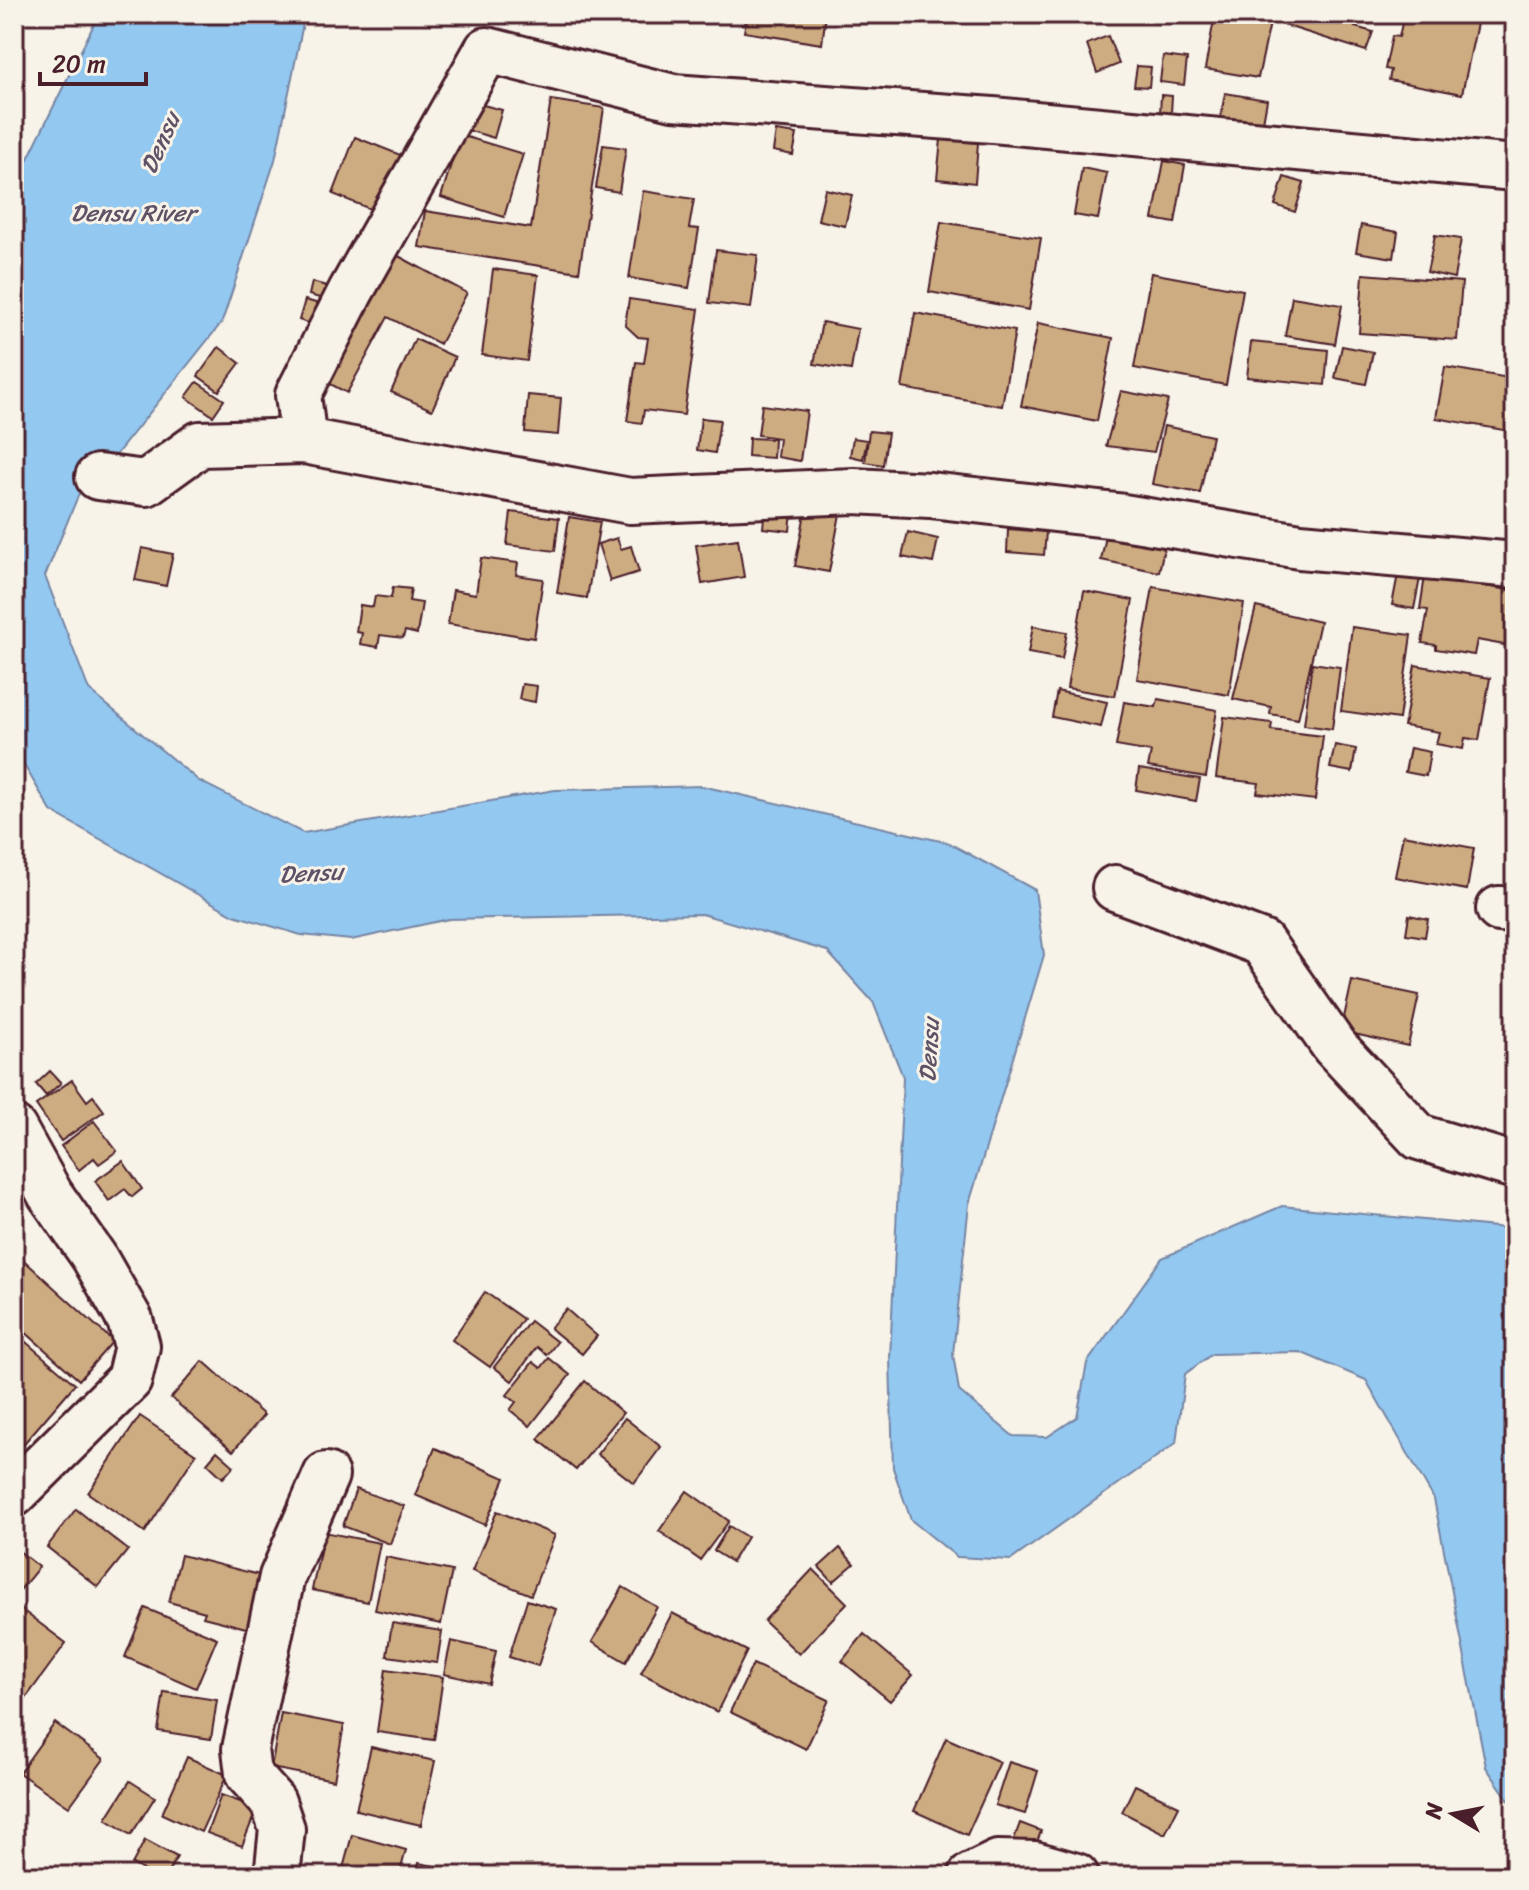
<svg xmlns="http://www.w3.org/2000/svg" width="1529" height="1890" viewBox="0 0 1529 1890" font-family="Sriracha,sans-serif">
<rect width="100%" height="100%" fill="#f7f3e8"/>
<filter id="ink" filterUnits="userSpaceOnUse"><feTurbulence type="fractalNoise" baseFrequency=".0125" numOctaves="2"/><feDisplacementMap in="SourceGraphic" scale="16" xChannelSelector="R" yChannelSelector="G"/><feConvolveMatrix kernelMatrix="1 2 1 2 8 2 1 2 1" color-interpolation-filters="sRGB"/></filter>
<g filter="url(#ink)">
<path fill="#93c8f1" stroke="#7684a2" stroke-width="2" d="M99,14H305L275,160L222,322L115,456L80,491L45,576L89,690L199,781L303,833L555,790L702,786L949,843L1035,890L1044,955L969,1204L953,1354L959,1391L1013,1436L1047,1437L1077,1417L1087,1363L1162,1258L1282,1206L1515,1229V1809L1486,1767L1434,1499L1366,1380L1300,1352L1212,1354L1185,1374L1176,1443L1011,1560L957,1557L911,1520L893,1468L890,1358L903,1077L873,1002L827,951L702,914L449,919L351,940L301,935L234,915L51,811L14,748V187Z"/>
<g fill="#ceac81" stroke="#4a1f2b" stroke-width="2">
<path d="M747,14H826L822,44L744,32Z"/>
<path d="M1215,14H1272L1258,78L1205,69Z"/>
<path d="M1288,14H1359L1355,27L1373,32L1366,51L1284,25Z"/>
<path d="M1404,14H1479L1462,94L1389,80L1391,70L1385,69L1392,36L1399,37Z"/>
<path d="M1108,36L1119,64L1097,73L1087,44Z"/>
<path d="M1163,56L1187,59L1184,85L1160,82Z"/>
<path d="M1137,66L1151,67L1149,87L1134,86Z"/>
<path d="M1225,93L1267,100L1262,128L1220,121Z"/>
<path d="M1161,95L1172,96L1171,113H1160Z"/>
<path d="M551,100L604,108L579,272L419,247L425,211L531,228Z"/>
<path d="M472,102L502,110L494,138L464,129Z"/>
<path d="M776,131L797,134L793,155L773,151Z"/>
<path d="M460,135L523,154L504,217L441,197Z"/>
<path d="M355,137L403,156L380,213L333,194Z"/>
<path d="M941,139L978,143L975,183L937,179Z"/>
<path d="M603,145L626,148L619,192L596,188Z"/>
<path d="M1164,161L1185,165L1175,223L1153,219Z"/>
<path d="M1082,168L1107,173L1098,219L1074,215Z"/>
<path d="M1284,177L1304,183L1295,212L1275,205Z"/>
<path d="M825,189L852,195L845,226L818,220Z"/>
<path d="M643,191L694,199L689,228L699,229L689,288L629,278Z"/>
<path d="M941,222L1041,238L1029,310L929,292Z"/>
<path d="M1361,225L1398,232L1394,258L1356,252Z"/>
<path d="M1435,235L1461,239L1454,278L1427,272Z"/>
<path d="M716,250L758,255L751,308L709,303Z"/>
<path d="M391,252L467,293L440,344L388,317L347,393L323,380Z"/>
<path d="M493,269L538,275L527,361L482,355Z"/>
<path d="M1151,273L1243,290L1226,385L1134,368Z"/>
<path d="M1363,274L1462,282L1457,340L1359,333Z"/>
<path d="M312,282L330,287L327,300L309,295Z"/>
<path d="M1292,297L1342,305L1335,344L1285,336Z"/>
<path d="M629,299L699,309L684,415L644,410L642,423L627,421L636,362L644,363L648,338L638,337L625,325Z"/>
<path d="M305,300L323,305L317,326L299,320Z"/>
<path d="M915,313L1015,331L1002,406L902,388Z"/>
<path d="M822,322L858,329L851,370L814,364Z"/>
<path d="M1038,323L1113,338L1097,421L1021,406Z"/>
<path d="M415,339L455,357L432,410L391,392Z"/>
<path d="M1251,342L1328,350L1325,385L1247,377Z"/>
<path d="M1342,346L1373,352L1366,384L1335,378Z"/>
<path d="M219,347L240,363L219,391L198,376Z"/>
<path d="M1445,367L1515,379V432L1436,418Z"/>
<path d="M197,382L224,400L213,416L186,397Z"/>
<path d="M1121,391L1168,400L1154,452L1106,446Z"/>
<path d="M528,395L561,398L558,435L525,432Z"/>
<path d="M762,405L807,411L800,461L777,457L779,438L758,435Z"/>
<path d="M701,418L720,420L715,453L697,450Z"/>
<path d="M1164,426L1212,436L1200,493L1152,484Z"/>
<path d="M869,431L888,433L883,465L865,462Z"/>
<path d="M749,438L774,439L773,458L748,456Z"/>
<path d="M853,438L867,440L863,459L850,456Z"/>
<path d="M765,507L792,510L790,531L763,528Z"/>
<path d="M806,508L840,514L829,572L795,566Z"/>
<path d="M511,512L559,518L555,551L507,545Z"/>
<path d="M569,517L600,522L587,598L557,593Z"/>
<path d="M1008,529L1046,532L1044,555L1007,552Z"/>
<path d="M908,532L938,539L933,563L902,557Z"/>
<path d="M1106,536L1164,548L1159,572L1101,560Z"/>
<path d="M617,538L621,549L631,546L639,572L610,581L598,544Z"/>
<path d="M738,539L744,577L702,584L696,545Z"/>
<path d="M142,548L173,554L166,586L135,580Z"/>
<path d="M481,558L518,563L516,575L543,579L534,638L448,624L453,590L476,594Z"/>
<path d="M1399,569L1421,573L1414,609L1392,605Z"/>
<path d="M1425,576L1515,591V647L1477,640L1474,655L1436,649V645L1422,643L1428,610L1420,609Z"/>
<path d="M393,587L411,589L409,601L422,603L417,634L405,631L403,638L380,635L378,647L360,644L362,633L356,632L360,605L373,607L375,596L391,598Z"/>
<path d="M1153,587L1244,603L1229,695L1137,679Z"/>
<path d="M1084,591L1133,600L1115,696L1067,688Z"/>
<path d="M1256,607L1320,622L1298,719L1270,714L1271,707L1233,699Z"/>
<path d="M1033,626L1067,632L1062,659L1028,653Z"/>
<path d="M1352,627L1411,635L1399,719L1341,711Z"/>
<path d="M1312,663L1340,667L1332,729L1304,725Z"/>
<path d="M1415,665L1490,678L1479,740L1465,738L1463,749L1436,744L1439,732L1404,726Z"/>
<path d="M522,684L537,686L535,702L519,699Z"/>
<path d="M1057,691L1107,702L1101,727L1052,717Z"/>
<path d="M1158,699L1217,710L1206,777L1148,767L1151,752L1116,746L1124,702L1156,707Z"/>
<path d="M1224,717L1272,723L1271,730L1323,736L1315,800L1257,793L1259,783L1216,778Z"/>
<path d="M1335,745L1356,749L1352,772L1330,768Z"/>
<path d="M1410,748L1430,752L1426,776L1405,772Z"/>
<path d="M1139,769L1200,779L1196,801L1136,790Z"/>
<path d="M1403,835L1474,848L1467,890L1395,877Z"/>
<path d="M1409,915L1428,919L1425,937L1406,934Z"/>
<path d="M1352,981L1419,995L1408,1046L1341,1031Z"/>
<path d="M1515,1011V1059L1504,1057Z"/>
<path d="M50,1071L61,1083L46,1096L36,1084Z"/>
<path d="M72,1080L87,1101L93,1096L104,1111L61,1141L36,1105Z"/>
<path d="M94,1121L117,1151L99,1164L94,1158L79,1170L61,1146Z"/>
<path d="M123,1161L142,1189L132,1197L125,1189L109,1201L95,1181Z"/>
<path d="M17,1254L113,1341L79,1380L14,1322V1257Z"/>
<path d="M485,1292L523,1319L490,1367L452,1340Z"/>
<path d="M566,1309L597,1336L582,1354L550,1328Z"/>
<path d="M530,1321L557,1342L547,1355L537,1347L512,1381L494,1367Z"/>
<path d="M20,1337L75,1384L14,1455V1344Z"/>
<path d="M549,1358L570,1375L530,1426L510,1410L516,1402L507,1395L533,1362L541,1368Z"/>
<path d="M203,1361L264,1415L233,1451L171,1398Z"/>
<path d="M585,1381L623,1413L576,1470L538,1439Z"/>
<path d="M140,1416L196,1454L145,1532L88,1493Z"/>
<path d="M625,1418L661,1447L634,1483L597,1454Z"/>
<path d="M435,1448L505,1478L485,1525L415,1495Z"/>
<path d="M217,1451L234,1466L223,1478L207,1463Z"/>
<path d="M356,1489L404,1506L390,1544L343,1526Z"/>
<path d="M687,1491L729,1521L700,1560L659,1531Z"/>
<path d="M76,1509L128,1550L98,1587L47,1547Z"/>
<path d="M497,1511L555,1535L531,1595L472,1571Z"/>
<path d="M729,1526L747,1537L732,1562L714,1551Z"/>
<path d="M324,1532L380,1543L368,1602L312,1590Z"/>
<path d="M14,1547L39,1567L16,1595L14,1594Z"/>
<path d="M840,1548L854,1564L833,1582L819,1567Z"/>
<path d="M181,1555L267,1577L254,1630L203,1617L205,1612L169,1602Z"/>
<path d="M386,1557L452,1571L441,1624L375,1610Z"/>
<path d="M813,1569L847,1603L799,1654L764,1621Z"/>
<path d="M623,1587L657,1607L626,1662L592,1642Z"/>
<path d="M527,1600L556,1609L538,1666L509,1657Z"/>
<path d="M14,1604L66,1643L20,1706L14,1701Z"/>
<path d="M145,1608L217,1638L196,1688L125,1657Z"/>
<path d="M672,1613L747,1651L717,1712L641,1673Z"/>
<path d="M392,1623L442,1631L437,1663L387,1656Z"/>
<path d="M864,1634L913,1675L890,1701L842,1661Z"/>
<path d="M451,1641L496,1651L489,1684L444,1674Z"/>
<path d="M753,1664L829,1700L806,1749L730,1712Z"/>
<path d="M386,1669L443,1677L434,1740L377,1732Z"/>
<path d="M164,1692L217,1700L211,1739L158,1731Z"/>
<path d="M14,1708L24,1717L14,1728Z"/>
<path d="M281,1713L344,1725L334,1780L271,1768Z"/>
<path d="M55,1723L104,1759L69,1807L19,1773Z"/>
<path d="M946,1738L1000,1762L967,1835L914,1811Z"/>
<path d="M371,1747L435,1761L421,1825L356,1810Z"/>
<path d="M187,1757L227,1775L201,1832L162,1814Z"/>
<path d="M1009,1762L1038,1771L1025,1814L995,1805Z"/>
<path d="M130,1781L155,1797L131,1835L106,1819Z"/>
<path d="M1135,1785L1179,1806L1165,1834L1122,1812Z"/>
<path d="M221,1795L257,1808L242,1846L207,1833Z"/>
<path d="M1020,1823L1041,1831L1033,1853L1012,1845Z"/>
<path d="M352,1835L406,1850L399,1876H341Z"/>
<path d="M145,1840L177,1857L166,1876H154L132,1864Z"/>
<path d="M419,1863L439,1867L437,1876H416Z"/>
</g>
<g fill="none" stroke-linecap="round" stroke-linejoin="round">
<defs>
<g id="minor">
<path d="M304,441L298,395L351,291L487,50L673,97L993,120L1515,168"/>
<path d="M98,477L146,483L200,444L304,441L630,501L854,491L930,495L1117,516L1300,546L1515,565"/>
<path d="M1115,888L1262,943L1334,1046L1419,1137L1515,1166"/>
<path d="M1499,909L1515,910"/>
<path d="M14,1129L50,1194L94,1257L130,1320L137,1346L129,1380L14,1494"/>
<path d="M277,1876L282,1829L273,1802L248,1774L245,1749L282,1577L326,1475"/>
<path d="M971,1876L998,1863L1034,1864L1076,1876"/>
</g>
</defs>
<use href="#minor" stroke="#4a1f2b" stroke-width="50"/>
<use href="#minor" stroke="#f7f3e8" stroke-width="44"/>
</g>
</g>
<g text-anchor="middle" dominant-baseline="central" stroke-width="6" stroke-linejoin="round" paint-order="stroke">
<g font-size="24" font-style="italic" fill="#605266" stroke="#f7f3e8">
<text transform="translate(160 143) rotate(-66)">Densu</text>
<text x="133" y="213">Densu River</text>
<text transform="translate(311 873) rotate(-3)">Densu</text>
<text transform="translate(929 1050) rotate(-87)">Densu</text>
</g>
</g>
<rect width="1529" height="1890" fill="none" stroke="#f7f3e8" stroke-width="48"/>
<rect x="24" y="24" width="1481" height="1842" fill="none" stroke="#4a1f2b" stroke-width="3" filter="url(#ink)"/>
<g transform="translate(1453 1814) rotate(280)" stroke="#f7f3e8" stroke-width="6" paint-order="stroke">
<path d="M0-6L14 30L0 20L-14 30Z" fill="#4a1f2b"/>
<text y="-12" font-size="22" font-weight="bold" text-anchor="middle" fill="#4a1f2b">N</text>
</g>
<path d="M40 72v12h106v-12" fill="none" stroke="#4a1f2b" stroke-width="4"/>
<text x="52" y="72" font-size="24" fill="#4a1f2b" stroke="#f7f3e8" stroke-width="6" paint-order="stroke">20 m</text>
</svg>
